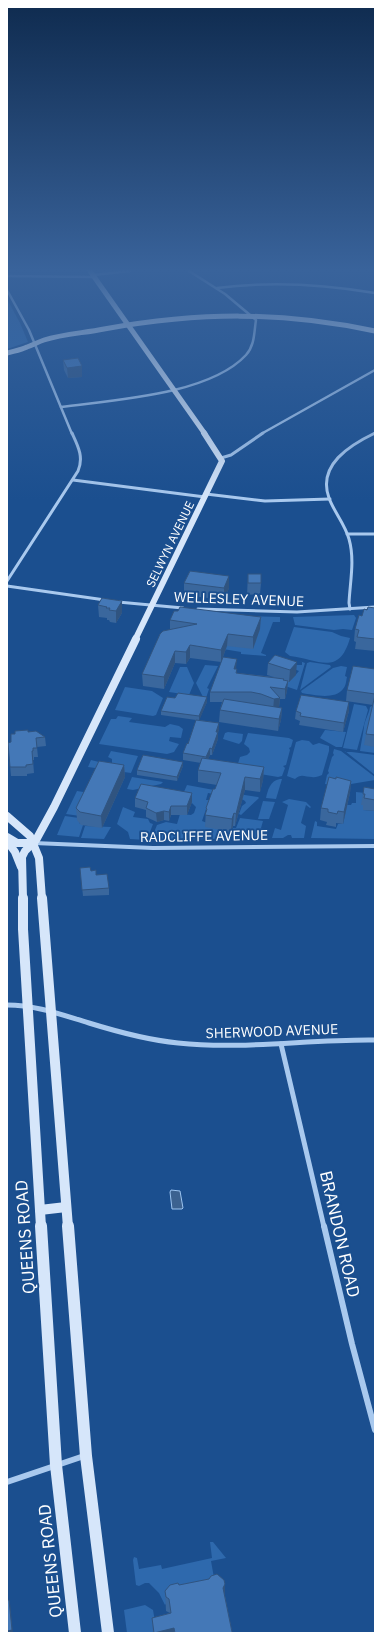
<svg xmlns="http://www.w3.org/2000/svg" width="382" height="1640" viewBox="0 0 382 1640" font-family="'IBM Plex Sans',sans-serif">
<rect width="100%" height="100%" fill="#1b4f8f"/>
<g fill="#2e69ad">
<path d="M7,299L20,323L28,342L7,349Z"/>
<path d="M354,615L356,618L352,630L343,629L334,630L295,625L293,617Z"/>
<path d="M243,616L280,617V622H273L261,653L266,655V656L241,654V652L205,646Z"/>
<path d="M294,627L332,632L341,636L350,638C339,677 318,659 290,656L285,652Z"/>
<path d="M297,660L305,663L297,690L285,686L282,680L289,682L299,671L294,669L295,665H302V662Z"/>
<path d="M310,662L330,665L331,667L300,690L307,663Z"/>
<path d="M205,665L218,666L207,688L209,689L206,698L203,697L196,683Z"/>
<path d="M341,666L347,667L345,676L347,677C346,681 346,686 343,689C335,700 314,695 302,693L301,691L333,668Z"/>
<path d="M180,667H187L194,683L189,695L169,692Z"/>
<path d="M125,687L152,691L163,698L156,715L153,716L115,710Z"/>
<path d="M354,704L366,706L368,710L357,750L343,748Z"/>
<path d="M372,706L375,707V753L360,751C361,743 363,735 364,727C364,722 369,714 370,707Z"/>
<path d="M118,716L132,718L129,722L165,727L170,724L179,726L183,729L181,738L170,737L169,741L179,744L174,752L167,754L99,744L111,719H116Z"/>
<path d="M325,730L346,732L342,747H336L320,738Z"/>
<path d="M228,732L243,734L242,741L239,744L223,739L225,733Z"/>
<path d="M248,733L289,738L293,740L291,747L289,748L290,750L286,765L283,766L285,768L282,776L278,777L236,770L240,757L247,755L250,752L249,748L244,744Z"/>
<path d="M302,740L309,741L313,745L319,743L329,746V751L322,775C319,776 315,778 312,777C305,777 301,773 295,779L287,776L296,742Z"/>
<path d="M334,749L341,751L375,777V780L339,786L325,784L327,775L329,773L328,771L332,757L334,755L333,753Z"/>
<path d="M111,751L138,756L131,773L88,767L91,760L99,762L112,763V759L108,757Z"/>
<path d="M344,751L375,755V775L345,751Z"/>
<path d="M132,777L163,782L161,784L133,790L127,789Z"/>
<path d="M282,779L276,799L266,798C268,789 271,779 282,779Z"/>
<path d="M187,785L214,790L213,794L208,793L206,800H209L202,821L231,832L233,828H236L240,818L263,821L261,828L267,830L265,838L151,840L157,825L166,822L177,824L180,814L191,815L194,813L196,807L183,794Z"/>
<path d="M77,791L90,793L80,816L66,814Z"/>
<path d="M356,792L375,794L364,805L363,810L375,811V839L311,838L315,821L317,822V826L336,829L338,824H343L347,805H351L352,803H356Z"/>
<path d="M232,793L258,797L259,798L241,815L239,814L242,806L246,803L245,801Z"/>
<path d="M289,799L306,802L311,807L310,808L306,805L301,823L306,826L304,838H292L291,835H288L283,838H272L275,828L281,830L288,805L282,802Z"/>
<path d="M263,801L275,802L269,819H258Z"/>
<path d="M123,807L135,812L133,817L148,819L150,823L153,824L147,840L130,839L128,832L117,824Z"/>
<path d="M65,816L79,818V823L83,825L79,837L57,835Z"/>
<path d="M85,826L111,827L104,839L81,838Z"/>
<path d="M210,1542H213L226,1558L211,1561L216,1589L168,1601L165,1605L159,1593L149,1583H145L139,1586L136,1585L133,1560L134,1557L137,1558L139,1569L161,1565L162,1569L212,1558Z"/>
<path d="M145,1605L153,1610L157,1633H127L124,1610Z"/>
</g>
<path fill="#3c6290" stroke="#9cc4f0" d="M171,1190L180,1191L183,1208L182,1209H172L170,1192Z"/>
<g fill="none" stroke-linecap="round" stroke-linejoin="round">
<g stroke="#a9c9ee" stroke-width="2.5">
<path d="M93,275L130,271"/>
<path d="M7,276L95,277"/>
<path d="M217,288C270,281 322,284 375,293"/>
<path d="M7,290L29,330L72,434"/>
<path d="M61,407C113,400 209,395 246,355C255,345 254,332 256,320L225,294L189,271"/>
<path d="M261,434L375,370"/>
<path d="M373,434L375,433"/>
</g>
<g stroke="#a9c9ee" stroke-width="3">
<path d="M221,458L231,455L263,433"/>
<path d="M73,480L205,497"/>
<path d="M206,494L265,501L330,499"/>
<path d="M347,534H375"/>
<path d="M7,581L78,471C84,457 78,446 72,433"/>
<path d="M7,586L105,600"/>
<path d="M118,602L183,608"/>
<path d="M198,609L297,612L375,607"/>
<path d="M350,609L349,603C350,582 355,560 349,539C345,524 334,512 329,498C317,465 350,445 375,433"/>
</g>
<path stroke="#a9c9ee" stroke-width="4" d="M34,843L153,848L375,846"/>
<g stroke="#a9c9ee" stroke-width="5">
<path d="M7,1005C36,1005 62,1015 89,1023C118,1032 148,1040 178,1043C243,1050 309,1039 375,1040"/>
<path d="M281,1044L324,1227"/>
</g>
<g stroke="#a9c9ee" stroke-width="6">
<path d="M324,1226L352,1344L375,1430"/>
<path d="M7,1482L84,1456"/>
</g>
<g stroke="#d6e6fa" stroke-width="5">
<path d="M90,271L205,434"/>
<path d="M7,353C14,351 21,350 27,347C33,345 38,342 44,340C63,334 84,333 104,329C200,312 279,311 375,331"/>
</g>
<path stroke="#d6e6fa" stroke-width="6" d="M135,640L222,461L204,433"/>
<g stroke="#d6e6fa" stroke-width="8">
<path d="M7,816L30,836L39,858L42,899"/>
<path d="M7,837L17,843H34"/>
<path d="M7,841L15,852L21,867"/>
<path d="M23,899L22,857L25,851L36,840L54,807L136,639"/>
</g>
<g stroke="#d6e6fa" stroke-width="10">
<path d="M23,898V929L41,1227"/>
<path d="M42,898L68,1227"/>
<path d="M40,1210L66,1207"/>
</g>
<g stroke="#d6e6fa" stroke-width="12">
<path d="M41,1226L56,1465L75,1633"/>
<path d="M68,1226L86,1456L108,1633"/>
</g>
</g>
<g fill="#3a679d">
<path d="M63,360L82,377L68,378L64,370Z"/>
<path d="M248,574L261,583L260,594L247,595Z"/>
<path d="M229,576V588L224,600L184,595V583Z"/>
<path d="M102,598L122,613L116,623L110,622L109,620H107V618L99,617L98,605Z"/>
<path d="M375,608V651L355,649L356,642L354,641L355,629L362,616L367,610Z"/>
<path d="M170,620L260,629L253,649L227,646L221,662L190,658L186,664L175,663L164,689L143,686L142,674L170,630Z"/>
<path d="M275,655L296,675L289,682H288L287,691L285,699H280L279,707L282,708L281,720L278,731L219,722L220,710L222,702H210V692L236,669L237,673L274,677L267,675L268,663Z"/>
<path d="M375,669V747L364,745L366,734L373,705L346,701L347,690Z"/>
<path d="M175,698L207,702L199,720L219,723V730L218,732V739L212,755H210L208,759L264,767L263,780L260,792L245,790L235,826H233L231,832L205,827L206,808L217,785L198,782V770L201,763L183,760V753L188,744L196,720L161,715V711Z"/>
<path d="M349,702V711L343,732L299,725L300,721L295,719L296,711Z"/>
<path d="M28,732L45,737L46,746L37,747L38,757H34V760H33L34,773L27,774V776H11L8,743L11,742Z"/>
<path d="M124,765L125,777L102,828L81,825L77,820L76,808Z"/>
<path d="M183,766L177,781L137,775V770Z"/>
<path d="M351,781L350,793L343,824L336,823V827L326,825L327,822L320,820L321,808Z"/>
<path d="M375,789V811L363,810V805H361L363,794Z"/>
<path d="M135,798L192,802L187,815H171L169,821L164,820L157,822L146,817V810L135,807Z"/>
<path d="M80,868L91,871L96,875L109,888V895L83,896Z"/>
<path d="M179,1585L225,1596L232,1632L233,1633H153L152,1618L170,1613L166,1611L165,1591Z"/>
</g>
<g fill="#305480">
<path d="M82,366V377L68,378L67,368Z"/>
<path d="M229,576V588L224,600V588Z"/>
<path d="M122,601V613L116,623V611Z"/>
<path d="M261,617L260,629L253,649V637Z"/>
<path d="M228,634L227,646L221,662V650Z"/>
<path d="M190,645V658L186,664V652Z"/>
<path d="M175,651V663L164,689V677Z"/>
<path d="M237,659L236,670L234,669Z"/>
<path d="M297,662L296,675L289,682L290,670Z"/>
<path d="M288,681L287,691L285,699V689Z"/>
<path d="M207,697V702L199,721V716Z"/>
<path d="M280,698L279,708L273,710L274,699Z"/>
<path d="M349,702V711L343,732L344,723Z"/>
<path d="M282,708L281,720L278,731L279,719Z"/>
<path d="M219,723V730L216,738V732Z"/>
<path d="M218,732V739L212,755V749Z"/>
<path d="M210,748V755L206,764V757Z"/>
<path d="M183,762V766L177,781V777Z"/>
<path d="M124,765L125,777L102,828L101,816Z"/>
<path d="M264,767L263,780L260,792V779Z"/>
<path d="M245,777V790L235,826L236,814Z"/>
<path d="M351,781L350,793L343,824L344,812Z"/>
<path d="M192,793V802L187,815V806Z"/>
<path d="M171,806V815L169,821V812Z"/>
<path d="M164,811V820L157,822L156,813Z"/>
<path d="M234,813L233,826L231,832L232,819Z"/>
<path d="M225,1584V1598L223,1588Z"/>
<path d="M9,1600L10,1603L13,1633H7Z"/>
<path d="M174,1628V1633H154Z"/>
</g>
<g fill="#4478b7" stroke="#305480">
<path d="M78,358L82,366L67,368L63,360Z"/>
<path d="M190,571L229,576L224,588L184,583Z"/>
<rect x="248" y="574" width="13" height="9"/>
<path d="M102,598L122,601L116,611L109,610L110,608H106L107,607L98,605Z"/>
<path d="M180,607L261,617L253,637L228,634L221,650L190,645L186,652L175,651L164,677L142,674L160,634L163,631L197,624L170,620L174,611H178Z"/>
<path d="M368,607L375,608V639L357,637L359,630L355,629L359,615L362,616L364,609L367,610Z"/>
<path d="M275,655L297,662L290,670L268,663Z"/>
<path d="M223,657L237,659L234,669H237L236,673L284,679L283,680L288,681L285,689L270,687L280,698L274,699L261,694L251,692H210Z"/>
<path d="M353,666L375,669V694L347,690Z"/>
<path d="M178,693L207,697L199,716L161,711L167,697L175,698Z"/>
<path d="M301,695L349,702L344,723L300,716L301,713L296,711Z"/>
<path d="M375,695V735L366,734Z"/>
<path d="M224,699L282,708L279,719L220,710Z"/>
<path d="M196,720L219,723L216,732H218L212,749L210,748L206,757L183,753L187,743L188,744Z"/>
<path d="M28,730V732L36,731L45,737L36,738L37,748H33V751H32L33,764L26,765V767H10L8,743L11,742V734H15V731Z"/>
<path d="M143,755L183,762L177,777L137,770Z"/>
<path d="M202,758L264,767L260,779L245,777L236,814L234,813L232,819L205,815L207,809L206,808L213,789H215L221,773L198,770Z"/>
<path d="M99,761L124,765L101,816L80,812L76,808Z"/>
<path d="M329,777L336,779V777L351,781L344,812L338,811L337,814L328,812V809L321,808Z"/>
<path d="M141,784L192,793L187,806H171L169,812L164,811L156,813L146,808L148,802L135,798Z"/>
<path d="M364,787L375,789V800L364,798L365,794H363Z"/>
<path d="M90,867L91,871L96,870V875L107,874L109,888L82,890L80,868Z"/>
<path d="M217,1574L224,1580L225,1584L223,1588L232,1632L233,1633H175L174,1628L154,1633L152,1618L171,1613L169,1599L166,1597L165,1591L170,1585L178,1583L179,1585L209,1579L211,1576Z"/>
<path d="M7,1600H9L12,1630L7,1631Z"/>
</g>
<linearGradient id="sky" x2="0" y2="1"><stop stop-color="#0f2b4f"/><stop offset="0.54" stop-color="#39639b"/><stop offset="1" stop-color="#39639b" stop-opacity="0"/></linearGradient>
<rect width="382" height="500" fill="url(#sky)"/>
<g text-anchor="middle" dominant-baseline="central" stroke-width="4" stroke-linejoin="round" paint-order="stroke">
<g font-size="12" fill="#fff" stroke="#1b4f8f">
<text transform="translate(170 544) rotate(-64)">SELWYN AVENUE</text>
</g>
<g font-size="14" fill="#fff" stroke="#1b4f8f">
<text transform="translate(239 599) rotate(2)">WELLESLEY AVENUE</text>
<text transform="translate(204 836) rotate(-1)">RADCLIFFE AVENUE</text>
<text transform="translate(272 1031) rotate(-2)">SHERWOOD AVENUE</text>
</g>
<g font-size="17" fill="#fff" stroke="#1b4f8f">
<text transform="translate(340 1234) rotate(77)">BRANDON ROAD</text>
<text transform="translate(25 1237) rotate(-94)">QUEENS ROAD</text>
<text transform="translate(50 1561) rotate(-96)">QUEENS ROAD</text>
</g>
</g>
<rect width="382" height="1640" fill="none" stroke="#ffffff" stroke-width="16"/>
</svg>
